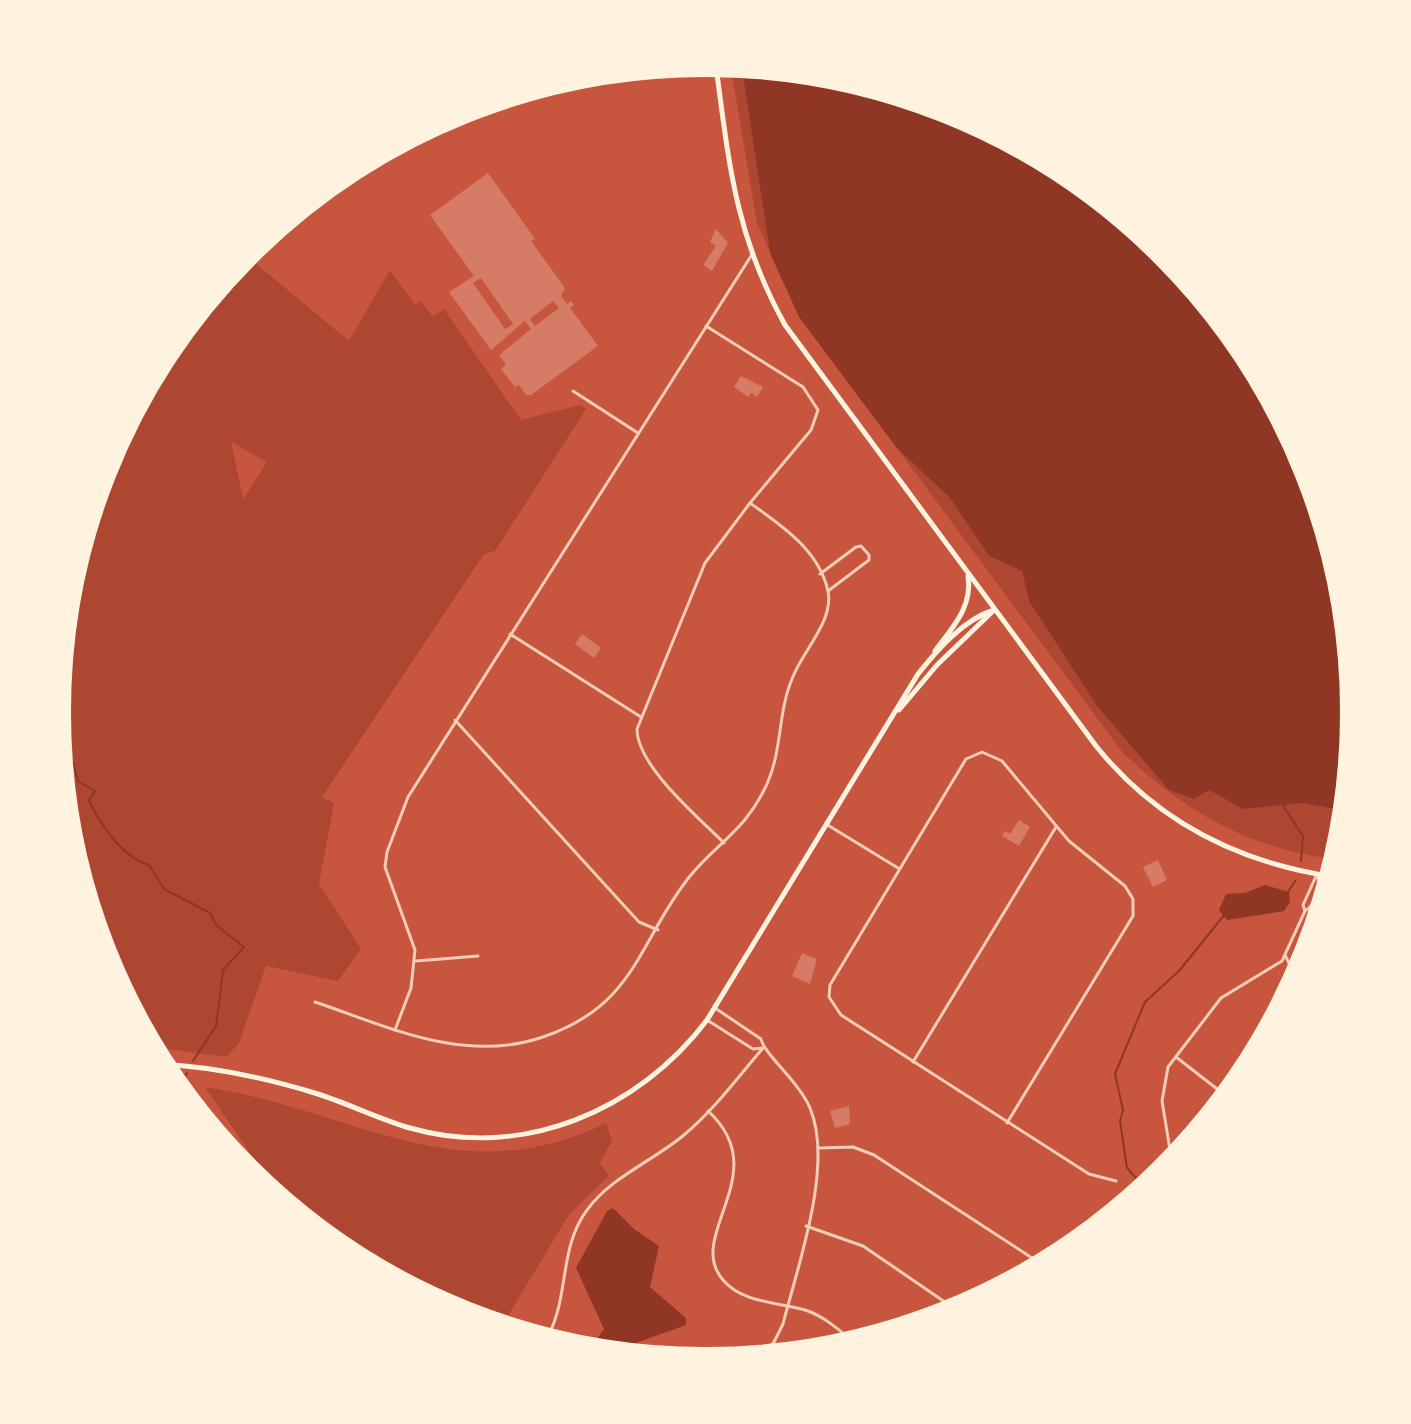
<svg xmlns="http://www.w3.org/2000/svg" width="1411" height="1424" viewBox="0 0 1411 1424" font-family="'Fira Sans',sans-serif">
<rect width="100%" height="100%" fill="#c8553d"/>
<g fill="#ae4732" fill-rule="evenodd">
<path d="M730,61L741,62L770,252L757,223Z"/>
<path d="M242,252L349,341L390,270L415,305L421,301L433,317L444,309L521,420L580,405L586,409L495,551L484,554L322,797L334,803L319,884L361,949L338,981L266,966L239,1043L226,1057L160,1048L159,1038L136,1027L102,962L64,839L52,712L65,584L102,461L162,349ZM231,442L267,462L244,498H243Z"/>
<path d="M896,447L950,498L989,556L1022,571L1029,601L1209,790L1243,809L1304,803L1349,812L1340,860C1248,848 1190,815 1123,753Z"/>
<path d="M205,1087C350,1108 457,1196 606,1123L612,1141L600,1163L609,1176L570,1213L500,1329L455,1316L342,1255L290,1212Z"/>
</g>
<g fill="#8f3625">
<path d="M741,62C771,65 802,66 831,71C855,75 878,85 901,92C1129,161 1294,352 1346,583C1363,659 1357,737 1349,812L1304,803L1243,809L1209,790L1194,799L1169,790L1097,706L1029,601L1022,571L989,556L950,498L896,447L799,317L770,253Z"/>
<path d="M1265,885L1289,892L1290,902L1284,911L1227,920L1219,910L1226,894L1245,893Z"/>
<path d="M613,1208L634,1229L659,1246L650,1287L686,1318V1325L636,1343L635,1359L586,1354L604,1329L576,1268L607,1211Z"/>
</g>
<g fill="none" stroke-linecap="round" stroke-linejoin="round">
<g stroke="#8f3625" stroke-width="2">
<path d="M57,664L65,687L62,709L67,718L65,733L78,781L95,791L89,800C99,823 123,858 149,865L164,889L210,913L216,925L244,947L223,970L216,1026L193,1061"/>
<path d="M1282,804L1303,836L1301,861"/>
<path d="M1287,893L1296,880"/>
<path d="M187,1073L178,1089L199,1115L197,1117"/>
<path d="M1142,1195L1136,1178L1127,1168L1120,1121L1123,1110L1115,1074L1145,1002L1179,971L1225,914"/>
</g>
</g>
<g fill="#d67c66" fill-rule="evenodd">
<path d="M488,173L535,239L531,241L565,288L561,296L567,304L571,301L574,305L570,308L598,346L531,395H526L519,385L515,387L501,369L506,365L499,355L531,329L525,321L491,350L449,292L474,276L430,215ZM481,278L513,324L505,329L473,283ZM553,301L559,308L535,326L530,319Z"/>
<path d="M716,229L728,243L712,271L703,265L716,246L710,242Z"/>
<path d="M741,376L763,387L757,397L751,393L748,397L734,387Z"/>
<path d="M582,634L601,648L594,658L575,644Z"/>
<path d="M1019,820L1030,827L1019,846L1002,836L1005,831L1010,834Z"/>
<path d="M1158,860L1167,880L1153,887L1143,867Z"/>
<path d="M802,953L817,959L810,984L792,976Z"/>
<path d="M849,1106L850,1124L835,1128L830,1111Z"/>
</g>
<g fill="none" stroke-linecap="round" stroke-linejoin="round">
<g stroke="#f1ccb7" stroke-width="3">
<path d="M283,217L301,212L321,186"/>
<path d="M706,326L803,387L818,410L811,430L750,503L705,563L637,729C637,766 698,817 724,843"/>
<path d="M573,391L638,433"/>
<path d="M820,574L856,547L861,546L869,555V560L828,591"/>
<path d="M510,634L641,717"/>
<path d="M455,720L639,922L658,930"/>
<path d="M826,824L898,868"/>
<path d="M1317,874C1321,886 1316,904 1305,911L1303,905Z"/>
<path d="M1285,955L1298,982"/>
<path d="M416,961L478,956"/>
<path d="M315,1002C389,1027 464,1064 543,1037C637,1005 638,941 690,876C719,841 746,830 767,784C782,751 778,712 792,679C802,651 834,622 828,591C819,550 781,525 750,503"/>
<path d="M715,1008L761,1039C764,1054 800,1083 810,1108C834,1165 798,1265 783,1324L774,1342L758,1360"/>
<path d="M707,1020L753,1049L763,1048"/>
<path d="M395,1030L411,988L415,950L385,867L387,852L408,797L751,256"/>
<path d="M1176,1057L1230,1099"/>
<path d="M913,1062L1056,827"/>
<path d="M708,1111C776,1173 684,1235 723,1280C743,1304 781,1302 808,1311C827,1318 842,1333 858,1345"/>
<path d="M1007,1123L1133,916V899L1125,886L1069,841L1002,761L982,752L966,759L830,985L829,997L841,1015L1089,1174L1116,1181"/>
<path d="M819,1148L853,1147L874,1155L1046,1267"/>
<path d="M1173,1168L1162,1101L1168,1067L1221,998L1282,961L1305,911"/>
<path d="M806,1226L863,1246L961,1313"/>
<path d="M544,1343C571,1301 557,1250 587,1210C611,1177 653,1161 684,1135C714,1110 738,1077 763,1048"/>
</g>
<g stroke="#fff3e0" stroke-width="5">
<path d="M715,59C729,162 734,233 785,325L1096,746C1157,822 1239,863 1335,877"/>
<path d="M935,651C952,628 973,607 968,576"/>
<path d="M899,710L937,665L994,610"/>
<path d="M156,1064C211,1066 266,1078 318,1094C349,1104 379,1119 410,1128C523,1160 638,1111 707,1020L918,674C937,650 964,619 994,610"/>
</g>
</g>
<path d="M0 0H1411V1424H0ZM705 72H706A639 639 0 0 1 1345 711V713A639 639 0 0 1 706 1352H705A639 639 0 0 1 66 713V711A639 639 0 0 1 705 72Z" fill="#fff3e0" fill-rule="evenodd"/>
<path fill="none" stroke="#fff3e0" stroke-width="10" d="M705 72H706A639 639 0 0 1 1345 711V713A639 639 0 0 1 706 1352H705A639 639 0 0 1 66 713V711A639 639 0 0 1 705 72Z"/>
</svg>
